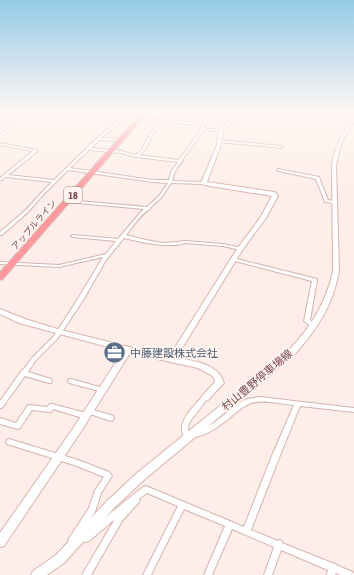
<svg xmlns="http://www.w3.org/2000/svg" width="354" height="575" viewBox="0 0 354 575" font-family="'Asap Condensed','Noto Sans JP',sans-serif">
<rect width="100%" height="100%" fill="#feeee7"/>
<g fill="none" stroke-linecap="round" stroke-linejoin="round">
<defs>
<g id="street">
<path d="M22,112H25L0,133V130Z"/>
<path d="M163,112H166L163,116V120L203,123L208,112H211L203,128L220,130L222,131L220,132L203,130C197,141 189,150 182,160L183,161C177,166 174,173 172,181L204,182L206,183L204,184L171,183L161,198L151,207L150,209C140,214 133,227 126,235L146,240L162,243L177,242L185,241L223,244L242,248V249L240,250L223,246L185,243L177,245H162L146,243L124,238L106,260L85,297L58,338L36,360L28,372L51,379L52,381L51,383H49L25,376L2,408H0V401L20,373L21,371H22L32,358L54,336L79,297L103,257L59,267L0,264V262L59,265L106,254L116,241L73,237L71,236L73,235L118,239L140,213L144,209L67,202L65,201L66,200L147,207L159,196L168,183L153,182L68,170L44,194L28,212L2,235H0V232L26,210L42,192L52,182L6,177L0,181V178L33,151L0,145V143L36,150L38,151L8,175L54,180L94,141L118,120L133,116H134V118L120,122L101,138L120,139L122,140L121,141L99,140L91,148L121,151L135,155L141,151L151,132L159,125V121L139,120L138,119L139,118L160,120L161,116ZM162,122L202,125L197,136L179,160L139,155C147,150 149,140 154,133C157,128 161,127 162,122ZM89,150L121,153L136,157L178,162L171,172L169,180H153L70,168Z"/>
<path d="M219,140L281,146L283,147L281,148L220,142L218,141Z"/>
<path d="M278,169L319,177L328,200L334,201L336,202L334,203L325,202L316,179L279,171L277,170Z"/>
<path d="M231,258H233L317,279V280L310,320L317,326L316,327H312L304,321L312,281L231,260Z"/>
<path d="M69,379H71L103,388H105L106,390L105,392H103L69,383L68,381Z"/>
<path d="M203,396H207L208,398L191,420L189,423L188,431C209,435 227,408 245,400C250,398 255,398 260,397L354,408V412L300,406L279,458L251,530L278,541L279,540L282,541V543L332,563L336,564V565L353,572L354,575H340L336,573L335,575H327L328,570L281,550L272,575H264L274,547L232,529L212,575H204L225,526L184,509L151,575H143L178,506L147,493L139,499L140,500L139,502L122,521L91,575H82L115,519L89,541L86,542L83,541L82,538L83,535L143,487L146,486L244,527L271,458L294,405C282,404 262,399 251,403C246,405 241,408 238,411C226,421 208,437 192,437C189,437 185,436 183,435C178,420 194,406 203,396Z"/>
<path d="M50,404H52L86,413L88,414L89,416L88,418L86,419L53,409L51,412H49L32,410L20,428L18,429L0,424V418L16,423L28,405H30L47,407Z"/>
<path d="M87,409H89L111,415L113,416L114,418L113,420L111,421L87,413L86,411Z"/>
<path d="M9,439L78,460L109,472L112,476L101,493L95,512L75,543L72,544L69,543L68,540L89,508L95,490L104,477L77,466L7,444L6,442L7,440Z"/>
</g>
<g id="secondary">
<path d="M107,112H115L141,119L139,120Z"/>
<path d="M247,112H253L232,122L223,130L221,145L207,182L274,192L276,193L278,196L266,218L243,249L176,358C194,361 218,363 224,383L208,400L205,401L202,400L201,398L202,396L215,382L214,378L211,375L198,368L130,353L80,433L4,546L0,547V533L74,427L123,351L19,323L0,314V309L25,319L61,330L169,357L237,249L260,218L272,196L204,185L201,183L217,145L219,129L230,120Z"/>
<path d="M353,119H354C354,126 345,135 342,142C339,150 338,158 336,165L339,271C333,305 317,330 294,355L145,479L115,507L64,563L47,575H31L33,571L56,555L107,501L137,473L288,351C311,327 326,303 333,271L332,165C335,147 341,134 353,119Z"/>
</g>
<path id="highway" d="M142,112H148L3,279L0,280V272Z"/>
</defs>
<use href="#street" stroke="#d4b3ae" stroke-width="2"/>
<use href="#secondary" stroke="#dab3ad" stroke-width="2"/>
<use href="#highway" stroke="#dacdcc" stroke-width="2"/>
<use href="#street" fill="#fff" fill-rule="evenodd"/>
<use href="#secondary" fill="#fff" fill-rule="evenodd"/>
<use href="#highway" fill="#fd999c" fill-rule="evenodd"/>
</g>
<linearGradient id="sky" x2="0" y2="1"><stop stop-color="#95cae6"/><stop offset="0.58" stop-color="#fff7f4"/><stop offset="1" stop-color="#fff7f4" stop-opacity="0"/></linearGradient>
<rect width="354" height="193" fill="url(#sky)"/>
<defs>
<symbol id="office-disc" viewBox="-11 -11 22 22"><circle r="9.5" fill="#5c6f8a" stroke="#fff4ef"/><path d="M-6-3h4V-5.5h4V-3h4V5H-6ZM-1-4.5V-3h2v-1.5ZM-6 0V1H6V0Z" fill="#fff"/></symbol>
</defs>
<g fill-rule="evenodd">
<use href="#office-disc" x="102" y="340" width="25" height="25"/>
</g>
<g text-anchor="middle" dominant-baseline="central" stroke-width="4" stroke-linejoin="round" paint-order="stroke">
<g font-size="9" fill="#7a4b48" stroke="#fff4ef">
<text transform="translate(34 225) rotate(-49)">アップルライン</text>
</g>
<rect fill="#fff4ef" stroke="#a27e7a" stroke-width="1" x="64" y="187" width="18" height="16" rx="3"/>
<g font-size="10" font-weight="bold" fill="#7a4b48">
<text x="73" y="195">18</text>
</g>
<g font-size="11" fill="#4e5e75" stroke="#fff4ef" text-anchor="start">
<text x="130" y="353">中藤建設株式会社</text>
</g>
<g font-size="11" fill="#7a4b48" stroke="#fff4ef">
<text transform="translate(257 380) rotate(-40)">村山豊野停車場線</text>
</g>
</g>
</svg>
